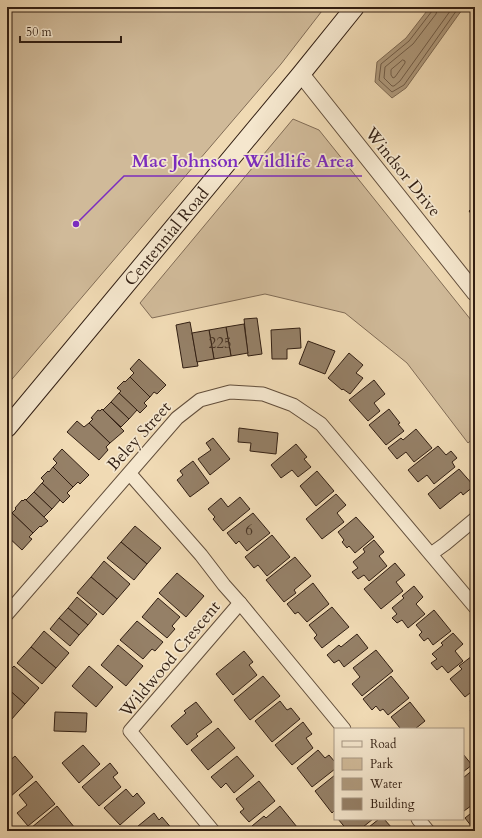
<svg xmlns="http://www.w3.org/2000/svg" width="482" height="838" viewBox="0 0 482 838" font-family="Cardo,serif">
<rect width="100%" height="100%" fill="#f0dab4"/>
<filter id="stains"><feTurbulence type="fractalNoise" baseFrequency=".005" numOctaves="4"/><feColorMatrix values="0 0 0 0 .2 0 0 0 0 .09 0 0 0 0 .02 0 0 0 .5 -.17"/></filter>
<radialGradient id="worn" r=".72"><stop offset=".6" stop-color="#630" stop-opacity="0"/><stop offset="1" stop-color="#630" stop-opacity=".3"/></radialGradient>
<g fill="#d0ba99" stroke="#816c56">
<path d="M7,7H325L281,64L7,385Z"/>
<path d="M293,119L319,130L475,325V437L468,443L407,363L345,313L265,294L152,318L140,303Z"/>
</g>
<path fill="#af9a7d" stroke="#7d6953" d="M430,7H464L406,88L392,98L375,82L377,62L406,38Z"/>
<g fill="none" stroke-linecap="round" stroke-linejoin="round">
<g stroke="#705c48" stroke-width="1">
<path d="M433,7L432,11L409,41L381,64L379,80L392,92L404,85L459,7"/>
<path d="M438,7L436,14L413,44L385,67L384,78L392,86H394L400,81L453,7"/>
<path d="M403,60L405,61V63L395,77L393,78L391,75V70Z"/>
</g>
</g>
<g fill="#958067" stroke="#321f13">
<path d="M475,206V219L469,211Z"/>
<path d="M257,318L262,354L248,356L244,319Z"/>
<path d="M190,322L198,366L183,368L176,325Z"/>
<path d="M244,324L248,353L231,356L226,327Z"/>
<path d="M226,327L231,356L214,359L209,330Z"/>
<path d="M300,328L301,348L287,349V359H272L271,330Z"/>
<path d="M209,330L214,359L197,362L192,333Z"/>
<path d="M308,341L335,351L325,374L299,364Z"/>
<path d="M349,353L363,365L356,373L363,378L350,394L343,389L342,390L328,378Z"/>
<path d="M139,359L166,385L157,394L154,392L150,397L130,377L134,373L130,369Z"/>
<path d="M130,377L150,397L144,403L147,406L140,413L119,393L121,391L117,388L124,381L125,382Z"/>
<path d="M374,380L385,394L374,403L380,411L368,421L349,400Z"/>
<path d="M119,393L137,410L129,419L111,402Z"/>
<path d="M111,402L129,419L121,427L103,410Z"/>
<path d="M102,409L124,431L110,443L89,423L93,419L91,418L98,410L100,411Z"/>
<path d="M389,409L400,423L398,424L404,431L386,445L369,425Z"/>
<path d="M77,421L84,427L89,423L110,443L106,447L108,450L99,460L67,432Z"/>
<path d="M239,428L278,433L276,454L250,451L251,443L238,442Z"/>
<path d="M416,429L432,448L414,462L406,452L397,459L388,448L401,438L403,440Z"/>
<path d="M213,438L230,459L210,475L198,459L211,450L206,443Z"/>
<path d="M296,444L307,457L304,459L311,467L298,477L292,470L281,478L271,465Z"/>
<path d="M438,446L446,455L451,451L457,458L452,462L455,467L434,484L427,475L418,482L408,470Z"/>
<path d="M62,449L89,475L80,484L78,482L73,487L53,467L57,463L53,459Z"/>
<path d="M193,461L209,483L190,497L177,480L183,475L180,471Z"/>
<path d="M53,467L73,487L67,493L70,496L63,503L42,483L44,481L41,478L48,471L49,472Z"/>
<path d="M459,469L474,486L463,495L461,492L440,509L428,494Z"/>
<path d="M317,471L334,491L316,506L300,486Z"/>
<path d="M42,483L60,500L52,509L34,492Z"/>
<path d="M34,492L52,509L44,517L26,500Z"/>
<path d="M336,494L346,505L337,513L344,522L322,539L306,519Z"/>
<path d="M240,497L250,509L223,531L213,519L215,517L208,509L221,498L228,507Z"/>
<path d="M25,499L48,521L41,527L40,526L33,533L12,513L16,509L15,508L22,500L23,501Z"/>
<path d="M12,513L33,533L29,537L32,539L22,550L7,536V517L8,518Z"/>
<path d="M253,513L270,533L247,551L239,541L236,544L227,533Z"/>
<path d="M356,517L374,537L355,553L349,546L347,548L342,542L344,540L338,532Z"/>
<path d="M135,526L161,548L147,564L121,542Z"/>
<path d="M272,535L290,557L267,576L258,565L254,568L245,557Z"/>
<path d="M374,540L384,552L379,556L387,566L369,581L364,575L358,579L352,572L358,568L353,562L365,552L363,549Z"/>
<path d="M121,542L147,564L134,580L107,558Z"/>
<path d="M295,557L311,576L294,590L296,593L284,602L266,580Z"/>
<path d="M104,561L130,584L117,599L91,577Z"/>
<path d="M395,563L405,575L396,582L403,591L381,609L364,589Z"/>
<path d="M177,573L204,596L186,617L159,593Z"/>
<path d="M91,577L117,599L103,615L77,593Z"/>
<path d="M313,583L329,604L307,622L298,612L295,614L287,604Z"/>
<path d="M414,586L423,597L416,604L425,614L408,628L402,620L397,623L392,618L397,614L392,608L404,598L402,596Z"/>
<path d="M77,597L97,614L88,625L68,608Z"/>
<path d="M158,598L180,617L172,626L175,629L167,638L142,617Z"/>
<path d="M332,607L349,627L322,648L314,638L317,635L309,625Z"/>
<path d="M68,608L88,625L79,635L59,618Z"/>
<path d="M434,610L451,631L433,645L428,638L424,641L419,635L422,632L416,625Z"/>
<path d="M59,618L79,635L70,646L50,629Z"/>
<path d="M137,621L163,642L155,651L152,649L143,659L120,640Z"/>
<path d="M44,631L69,653L56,668L31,647Z"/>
<path d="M453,633L463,644L455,651L463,661L448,673L442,666L437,670L431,663L437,659L432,654L443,645L441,643Z"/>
<path d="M357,634L368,648L344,667L339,660L334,663L327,655L339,645L341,647Z"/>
<path d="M118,645L143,666L126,686L101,665Z"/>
<path d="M31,647L56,668L42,684L17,663Z"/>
<path d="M376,650L393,671L362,696L352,684L360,677L353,668Z"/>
<path d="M244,651L253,662L249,665L257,675L233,695L216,674Z"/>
<path d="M472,656L475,660V689L465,697L450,679L462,669L459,666Z"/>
<path d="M14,666L39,688L25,704L7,688V673Z"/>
<path d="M89,666L113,687L96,707L72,686Z"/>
<path d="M263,676L280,696L250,720L234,700Z"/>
<path d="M391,676L409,698L388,715L383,709L380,711L376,706L372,710L363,699Z"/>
<path d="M7,688L25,704L11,720L7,716Z"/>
<path d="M475,697V716L470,710L475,707L470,701Z"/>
<path d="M280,701L287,710L291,708L300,719L272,742L255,721Z"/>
<path d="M196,702L212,722L196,734L198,736L187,745L171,726L186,713L184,711Z"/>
<path d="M410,702L425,721L415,729H398L400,728L391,717Z"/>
<path d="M55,712L87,713L86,732L54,731Z"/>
<path d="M303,722L312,734L306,738L313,748L292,765L275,745Z"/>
<path d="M218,728L235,748L208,770L191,750Z"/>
<path d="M83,745L100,764L79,783L62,763Z"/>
<path d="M318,750L325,758L329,755L335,762V769L312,787L297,768Z"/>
<path d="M463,754L472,765L463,772Z"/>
<path d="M15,756L33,777L10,797L7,794V763Z"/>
<path d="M237,756L254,776L234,793L226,783L221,788L211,777Z"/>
<path d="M110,763L118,773L113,777L121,787L99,806L82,787Z"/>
<path d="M475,768V803L464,811L463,809V778Z"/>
<path d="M335,775V810L332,813L315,791Z"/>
<path d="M36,781L55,804L28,826L17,813L27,805L19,795Z"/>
<path d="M259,781L275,801L249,822L240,812L244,809L236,799Z"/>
<path d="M126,789L133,797L137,793L145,803L120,825L104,808Z"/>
<path d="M57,806L75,828L71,831H33L31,828Z"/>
<path d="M280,806L297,827L292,831H256L252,826L264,816L266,818Z"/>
<path d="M475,810V825L472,827L465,818Z"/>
<path d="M154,813L159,820L162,817L173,830L171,831H132Z"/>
<path d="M338,819H373L358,831H348Z"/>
<path d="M379,819H384L392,828L389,831H364Z"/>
</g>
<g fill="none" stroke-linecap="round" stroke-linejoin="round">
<defs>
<g id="minor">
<path d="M130,474L201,555L224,585L240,603L344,729"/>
<path d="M431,554L445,544L475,519"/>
<path d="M7,614L177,418L200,400L230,392L263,394L293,405L321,424L475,607"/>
<path d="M418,819L428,831"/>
<path d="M213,831L130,731L240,603"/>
</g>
<path id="tertiary" d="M301,74L475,293"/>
<g id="secondary">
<path id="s1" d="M7,428L301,74L355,7"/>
</g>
</defs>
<use href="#minor" stroke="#624e3b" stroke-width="15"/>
<use href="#tertiary" stroke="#624e3b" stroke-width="18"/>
<use href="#secondary" stroke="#321f13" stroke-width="20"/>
<use href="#minor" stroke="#f5e7ce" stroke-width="13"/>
<use href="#tertiary" stroke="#f5e7ce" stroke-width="16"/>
<use href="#secondary" stroke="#f5e7ce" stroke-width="18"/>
</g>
<g text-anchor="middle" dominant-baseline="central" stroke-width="3.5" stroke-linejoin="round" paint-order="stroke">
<g font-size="15" fill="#4b3728">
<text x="220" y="343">225</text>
<text x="249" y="530">6</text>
</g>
<g font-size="17" fill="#321f13" stroke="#f5e7ce">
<text transform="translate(403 172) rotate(51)">Windsor Drive</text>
<text stroke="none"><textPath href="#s1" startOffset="249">Centennial Road</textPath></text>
<text transform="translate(139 436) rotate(-48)">Beley Street</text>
<text transform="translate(170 659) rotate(-50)">Wildwood Crescent</text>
</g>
</g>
<path fill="none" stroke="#7b2cbf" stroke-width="1.5" d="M76 224L124 176H362"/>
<circle fill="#7b2cbf" stroke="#f5e7ce" stroke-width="1.5" cx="76" cy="224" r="4"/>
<g font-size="18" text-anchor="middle" font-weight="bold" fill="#7b2cbf" stroke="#f5e7ce" stroke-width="3.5" stroke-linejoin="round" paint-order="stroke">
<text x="243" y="167">Mac Johnson Wildlife Area</text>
</g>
<rect width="482" height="838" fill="none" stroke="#f0dab4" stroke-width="24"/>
<rect x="8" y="8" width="466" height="822" fill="none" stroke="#321f13" stroke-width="2"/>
<rect x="12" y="12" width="458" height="814" fill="none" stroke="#321f13"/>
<rect x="334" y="728" width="130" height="92" fill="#f5e7ce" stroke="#a79783"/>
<rect x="342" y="741" width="20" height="6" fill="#f5e7ce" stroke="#a79783"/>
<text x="370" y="748" font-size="12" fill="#321f13">Road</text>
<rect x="342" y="758" width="20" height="12" fill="#d0ba99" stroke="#a79783"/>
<text x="370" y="768" font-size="12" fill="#321f13">Park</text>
<rect x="342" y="778" width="20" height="12" fill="#af9a7d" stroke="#a79783"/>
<text x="370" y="788" font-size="12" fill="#321f13">Water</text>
<rect x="342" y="798" width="20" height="12" fill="#958067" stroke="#a79783"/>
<text x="370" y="808" font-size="12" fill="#321f13">Building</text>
<path d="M20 36v6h101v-6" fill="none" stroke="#321f13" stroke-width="2"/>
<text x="26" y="36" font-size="12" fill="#321f13" stroke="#f5e7ce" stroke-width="3" paint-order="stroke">50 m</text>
<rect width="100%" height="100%" filter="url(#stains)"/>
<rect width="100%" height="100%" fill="url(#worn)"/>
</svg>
